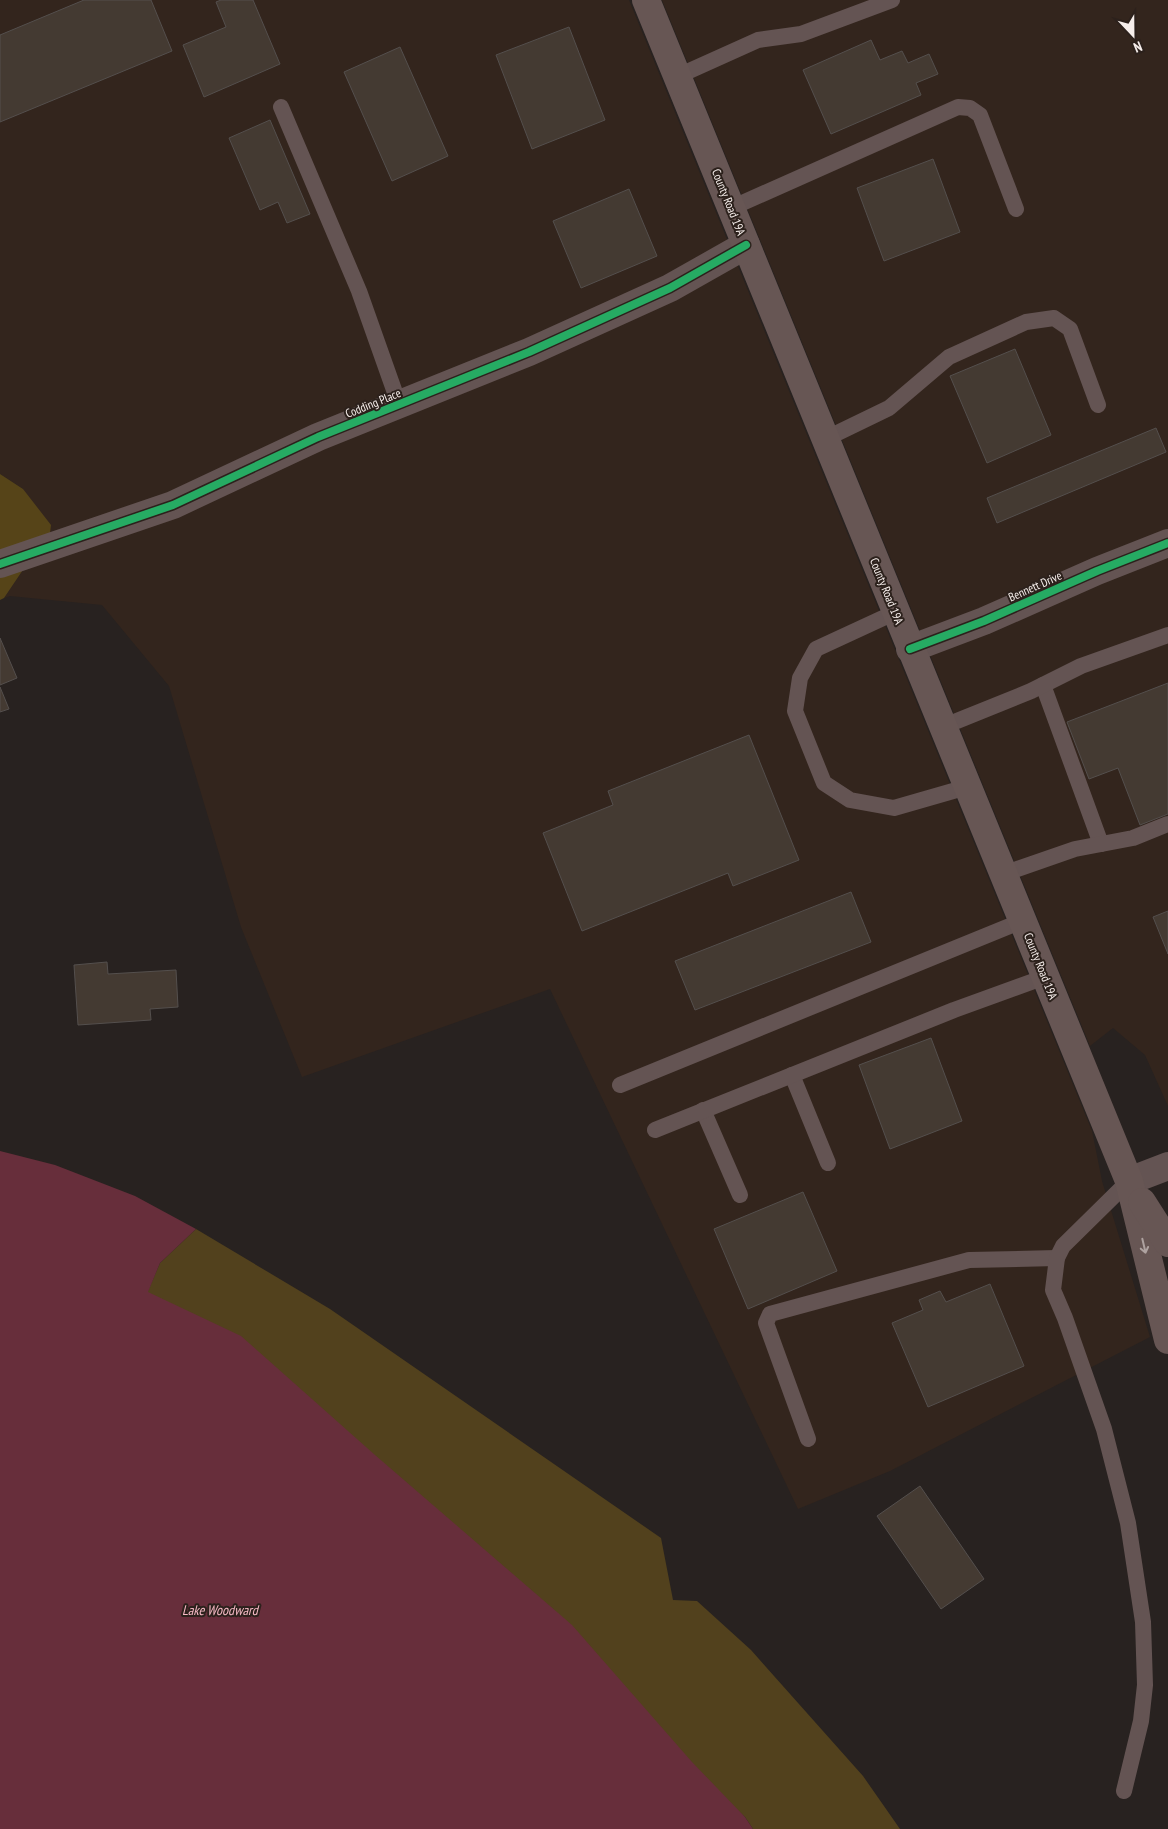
<svg xmlns="http://www.w3.org/2000/svg" width="1168" height="1829" viewBox="0 0 1168 1829" font-family="'PT Sans Narrow',sans-serif">
<rect width="100%" height="100%" fill="#282220"/>
<g fill="#33251d">
<path d="M0,0H629L1092,1131L1102,1181L1150,1337L890,1471L798,1509L550,989L302,1077L241,927L169,686L102,605L10,596L4,598L29,561L23,489L0,474Z"/>
<path d="M662,0H1168V1106L1145,1055L1113,1028L1090,1046Z"/>
</g>
<path fill="#52411d" d="M196,1229L330,1309L661,1538L673,1600L697,1601L751,1650L863,1776L900,1829H753L745,1817L147,1293L160,1263Z"/>
<path fill="#564418" d="M0,474L23,489L51,525L48,549L29,561L4,598L0,600Z"/>
<path fill="#672e3b" d="M0,1151L55,1165L135,1196L196,1229L160,1263L148,1292L241,1336L375,1455L572,1625L692,1762L745,1817L753,1829H0Z"/>
<g fill="#443a32" stroke="#544f4d">
<path d="M84,0H151L172,51L0,122V35Z"/>
<path d="M221,0H253L280,64L204,97L183,45L226,27L216,2Z"/>
<path d="M569,27L605,120L532,149L496,55Z"/>
<path d="M871,40L880,60L902,51L908,63L929,54L938,74L916,83L921,95L831,134L803,70Z"/>
<path d="M400,47L448,156L392,181L344,72Z"/>
<path d="M270,120L310,214L287,223L278,202L260,210L229,138Z"/>
<path d="M933,159L960,232L884,261L857,188Z"/>
<path d="M629,189L657,256L581,288L553,221Z"/>
<path d="M1015,349L1051,435L987,463L950,376Z"/>
<path d="M1156,428L1166,452L997,523L987,498Z"/>
<path d="M0,638L17,678L0,685Z"/>
<path d="M1168,683V814L1140,825L1118,768L1089,779L1067,722Z"/>
<path d="M0,687L9,709L0,712Z"/>
<path d="M749,735L799,860L733,886L728,873L582,931L543,833L613,805L608,791Z"/>
<path d="M851,892L871,942L695,1010L675,961Z"/>
<path d="M1168,911V954L1153,917Z"/>
<path d="M107,962L108,974L176,970L178,1007L150,1009L151,1020L78,1025L74,965Z"/>
<path d="M931,1038L962,1121L890,1149L859,1065Z"/>
<path d="M803,1192L837,1271L748,1309L714,1229Z"/>
<path d="M990,1284L1024,1366L928,1407L892,1323L923,1310L919,1300L940,1291L946,1302Z"/>
<path d="M920,1486L984,1579L941,1609L877,1516Z"/>
</g>
<g fill="none" stroke-linecap="round" stroke-linejoin="round">
<g stroke="#645453" stroke-width="16">
<path d="M678,76L758,40L801,34L892,0"/>
<path d="M281,107L359,291L399,404"/>
<path d="M731,208L958,107L970,108L980,115L1016,209"/>
<path d="M825,439L889,408L949,357L1026,322L1054,318L1070,329L1098,405"/>
<path d="M896,612L816,649L800,678L795,711L824,783L850,800L894,808L967,787"/>
<path d="M1043,685L1101,844"/>
<path d="M942,727L1031,691L1081,666L1168,635"/>
<path d="M1003,874L1075,849L1133,838L1168,824"/>
<path d="M792,1075L828,1163"/>
<path d="M620,1085L1022,921"/>
<path d="M703,1110L740,1195"/>
<path d="M655,1130L954,1010L1045,977"/>
<path d="M808,1439L766,1323L770,1314L969,1260L1057,1258"/>
<path d="M1124,1791L1141,1721L1145,1685L1143,1622L1128,1523L1104,1429L1065,1318L1053,1290L1057,1258L1063,1246L1129,1181"/>
</g>
<g stroke="#645453" stroke-width="28">
<path d="M0,564L173,505L318,437L529,352L670,288L746,245"/>
<path d="M910,649L984,621L1097,571L1168,543"/>
<path d="M1129,1181L1168,1166"/>
</g>
<g stroke="#675654" stroke-width="28">
<path d="M646,0L1129,1181L1168,1340"/>
<path d="M1142,1202L1168,1243"/>
</g>
<defs>
<g id="cycleway">
<path d="M0,564L173,505L318,437L529,352L670,288L746,245"/>
<path d="M910,649L984,621L1097,571L1168,543"/>
</g>
</defs>
<use href="#cycleway" stroke="#2c211c" stroke-width="11"/>
<use href="#cycleway" stroke="#26ab63" stroke-width="8"/>
</g>
<defs><path id="oneway-shaft" d="M-6 0H5M1.5-3L5.5 0L1.5 3" fill="none" stroke-width="1.6" stroke-linecap="round" stroke-linejoin="round" transform="scale(1.25)"/></defs>
<use stroke="#aea2a0" href="#oneway-shaft" transform="translate(1144 1246) rotate(77)"/>
<g text-anchor="middle" dominant-baseline="central" stroke-width="4" stroke-linejoin="round" paint-order="stroke">
<g font-size="12" fill="#f6eeeb" stroke="#2c211c">
<text transform="translate(729 202) rotate(68)">County Road 19A</text>
<text transform="translate(373 403) rotate(-22)">Codding Place</text>
<text transform="translate(1035 586) rotate(-24)">Bennett Drive</text>
<text transform="translate(887 591) rotate(68)">County Road 19A</text>
<text transform="translate(1041 966) rotate(68)">County Road 19A</text>
</g>
<g font-size="14" font-style="italic" fill="#f6b9c5" stroke="#2c211c">
<text x="220" y="1610">Lake Woodward</text>
</g>
</g>
<g transform="translate(1133 35) rotate(158)" stroke="#2c211c" stroke-width="4" paint-order="stroke">
<path d="M0-4L9 19L0 12L-9 19Z" fill="#f6eeeb"/>
<text y="-8" font-size="14" font-weight="bold" text-anchor="middle" fill="#f6eeeb">N</text>
</g>
</svg>
